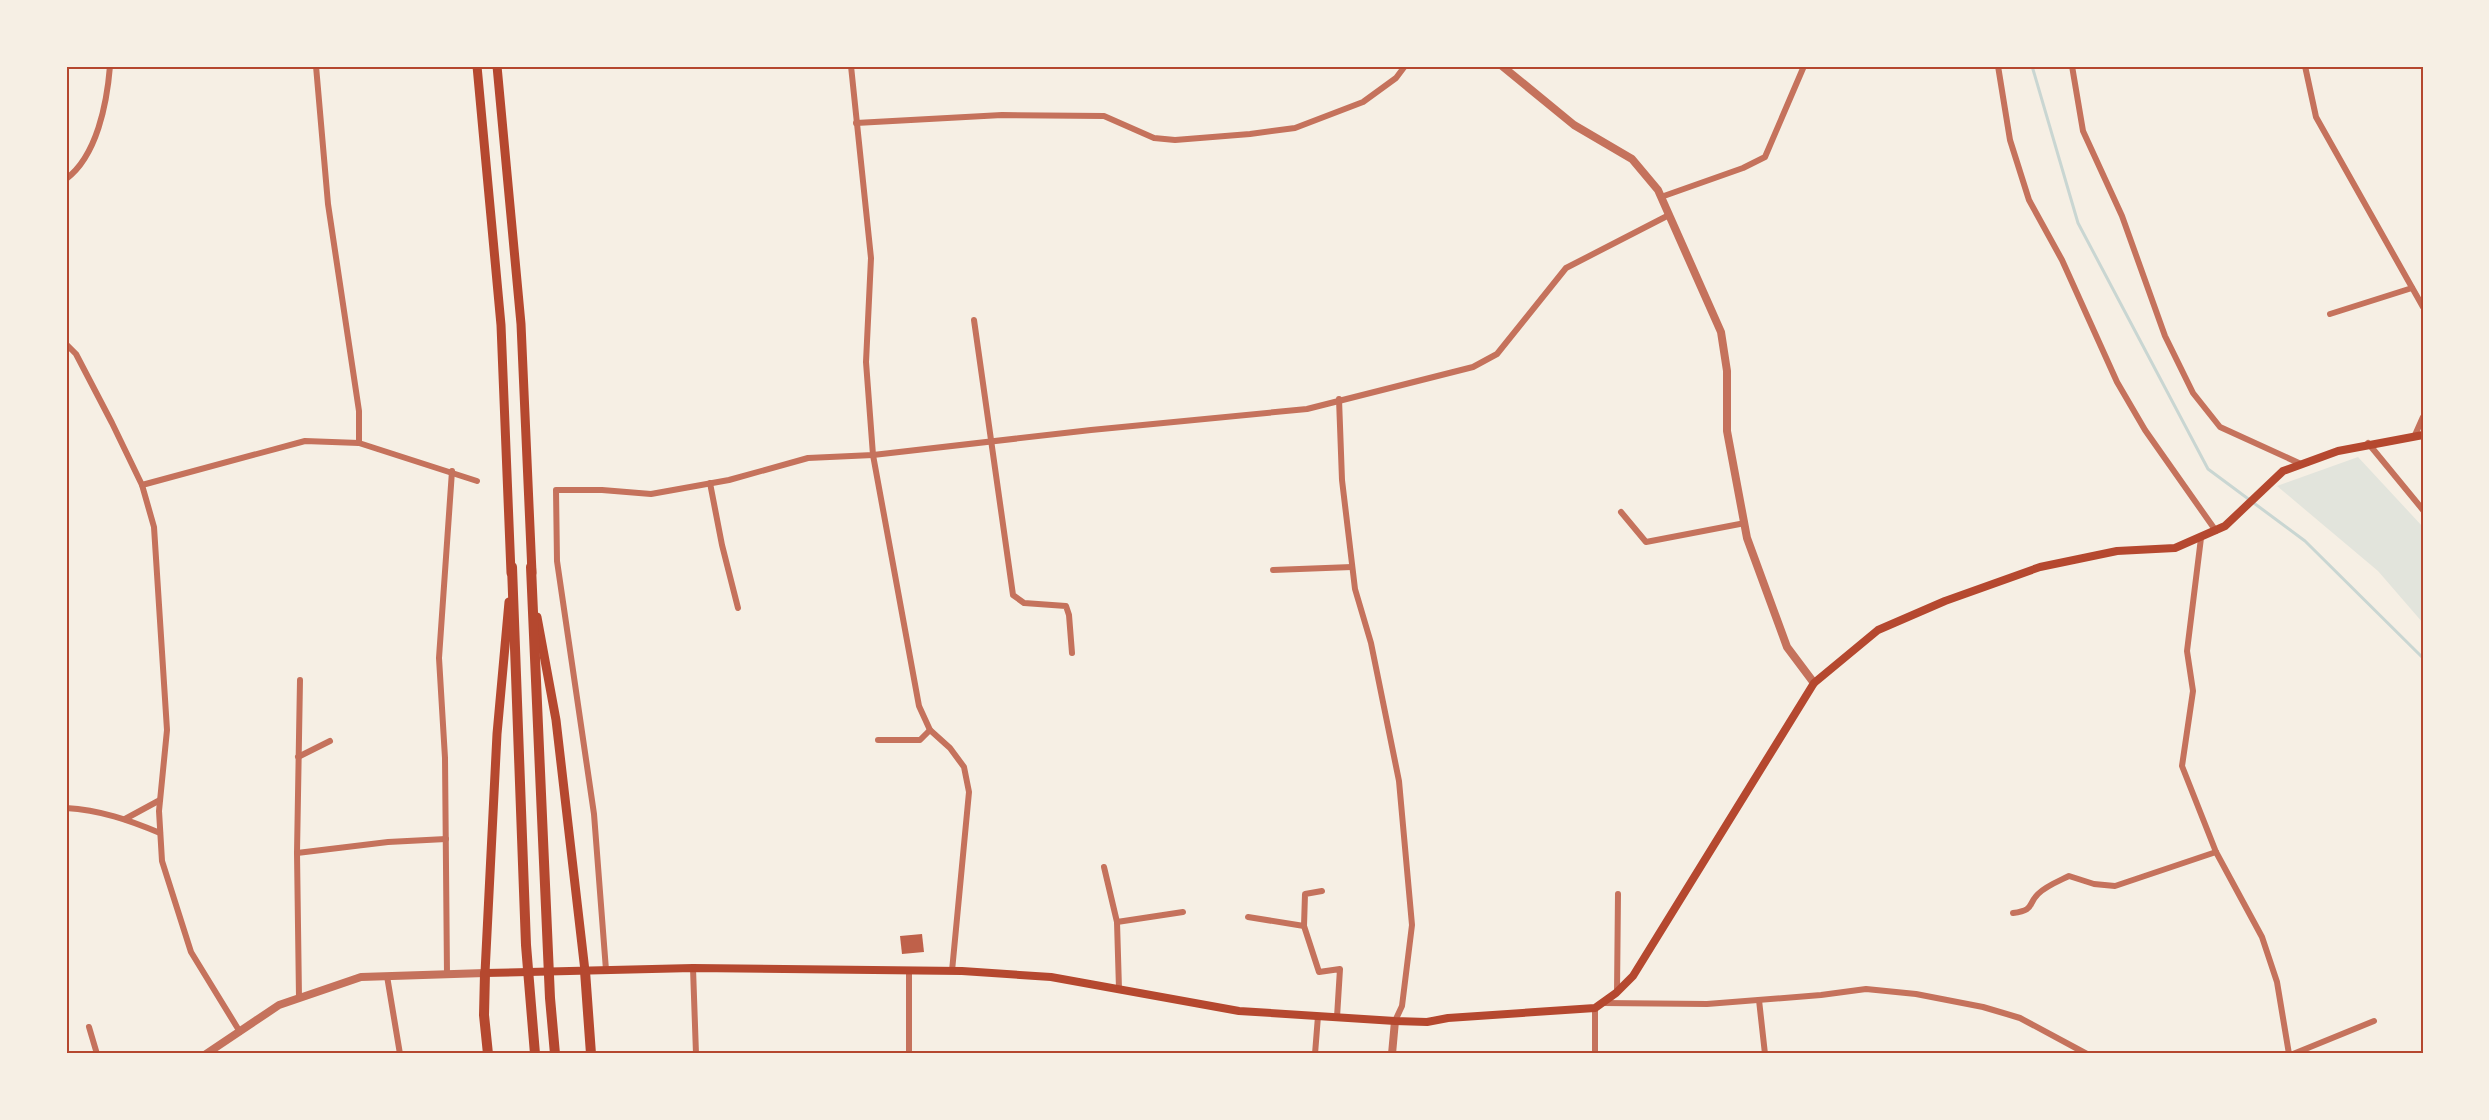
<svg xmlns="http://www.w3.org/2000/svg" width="2489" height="1120" viewBox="0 0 2489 1120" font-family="'DM Sans',sans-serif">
<rect width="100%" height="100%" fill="#f6efe4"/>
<path fill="#e2e4dc" d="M2358,457L2423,527V623L2378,571L2277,486Z"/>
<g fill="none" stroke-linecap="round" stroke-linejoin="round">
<path stroke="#c9d6d2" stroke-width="3" d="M2032,66L2078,223L2208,469L2305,541L2423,658"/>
</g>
<path fill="#bf614a" d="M922,934L924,952L902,954L900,936Z"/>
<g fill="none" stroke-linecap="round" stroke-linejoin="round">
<g stroke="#c5725c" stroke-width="6">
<path d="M316,66L328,204L359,411V443"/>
<path d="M851,66L871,258L866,362L873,455L919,706L930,730L950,748L964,767L969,792L952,971"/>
<path d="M1998,66L2010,140L2029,200L2062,260L2117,382L2145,430L2216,531"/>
<path d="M2072,66L2083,131L2122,216L2165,336L2193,393L2220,427L2301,464"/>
<path d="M2305,66L2316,117L2423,307"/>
<path d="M856,123L1002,115L1104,116L1154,138L1175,140L1250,134L1295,128L1363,102L1396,78L1405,66"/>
<path d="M66,179C97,156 107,103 110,66"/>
<path d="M1661,197L1743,168L1765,157L1804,66"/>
<path d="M2330,314L2412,288"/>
<path d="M974,320L1013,595L1024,603L1066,606L1069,615L1072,653"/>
<path d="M66,344L76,354L112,423L142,485L154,527L167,730L159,811L162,861L191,952L240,1032"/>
<path d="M1339,399L1342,480L1355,589L1371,643L1399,781L1412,925L1402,1006L1395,1021"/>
<path d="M2415,435L2423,417"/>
<path d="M2368,443L2423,510"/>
<path d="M710,483L722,545L738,608"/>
<path d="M142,485L305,441L359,443L477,481"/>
<path d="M1621,512L1646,542L1745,523"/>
<path d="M2201,538L2187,651L2193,691L2182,766L2216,852L2262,937L2277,982L2289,1054"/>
<path d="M1273,570L1352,567"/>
<path d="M878,740H920L930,730"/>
<path d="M298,757L330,741"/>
<path d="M66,808C100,810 129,820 160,833"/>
<path d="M125,819L160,800"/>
<path d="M297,853L388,842L446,839"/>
<path d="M1104,867L1117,922L1119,989"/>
<path d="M2013,913C2035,910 2027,905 2038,894C2046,886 2059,881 2069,876L2094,884L2115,886L2216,852"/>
<path d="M1248,917L1304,926L1319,972L1340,969L1337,1017"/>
<path d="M1117,922L1183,912"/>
<path d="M1304,926L1305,894L1322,891"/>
<path d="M693,968L696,1054"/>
<path d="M606,970L594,814L557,561L556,490H602L651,494L729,480L808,458L873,455L1091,430L1307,409L1473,367L1497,354L1566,268L1669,215"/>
<path d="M909,970V1054"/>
<path d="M447,974L445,758L439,658L452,471"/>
<path d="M387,976L400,1054"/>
<path d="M1617,992L1618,894"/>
<path d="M299,998L297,853L300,680"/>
<path d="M1759,1000L1765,1054"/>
<path d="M1603,1003L1707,1004L1821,995L1866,989L1916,994L1983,1007L2020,1018L2087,1054"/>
<path d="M89,1027L97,1054"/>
<path d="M1315,1054L1318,1016"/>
<path d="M1595,1054V1008"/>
<path d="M2293,1054L2374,1021"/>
</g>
<g stroke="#c5725c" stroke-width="8">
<path d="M1502,66L1574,125L1632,159L1658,190L1721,332L1727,371V431L1747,538L1787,647L1814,683"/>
<path d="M206,1054L279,1005L361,977L485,973"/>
<path d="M1392,1054L1395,1021"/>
</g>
<path stroke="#b5482f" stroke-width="8" d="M485,973L693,968L962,971L1051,977L1239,1011L1395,1021L1427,1022L1448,1018L1595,1008L1616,993L1633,976L1814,683L1878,630L1945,601L2040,567L2117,551L2175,548L2225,526L2283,471L2338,451L2423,435"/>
<g stroke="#b5482f" stroke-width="9">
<path d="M477,66L501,325L511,573"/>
<path d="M497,66L521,324L532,573"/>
<path d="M537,617L556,720L585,971"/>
<path d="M485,973L497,734L509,602"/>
</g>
<g stroke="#b5482f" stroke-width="10">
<path d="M512,567L526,945L535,1054"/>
<path d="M531,567L550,998L555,1054"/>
<path d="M585,971L591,1054"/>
<path d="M485,973L484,1015L488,1054"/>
</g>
</g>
<rect width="2489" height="1120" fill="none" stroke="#f6efe4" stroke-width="135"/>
<rect x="68" y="68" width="2354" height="984" fill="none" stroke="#b5482f" stroke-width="2"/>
</svg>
